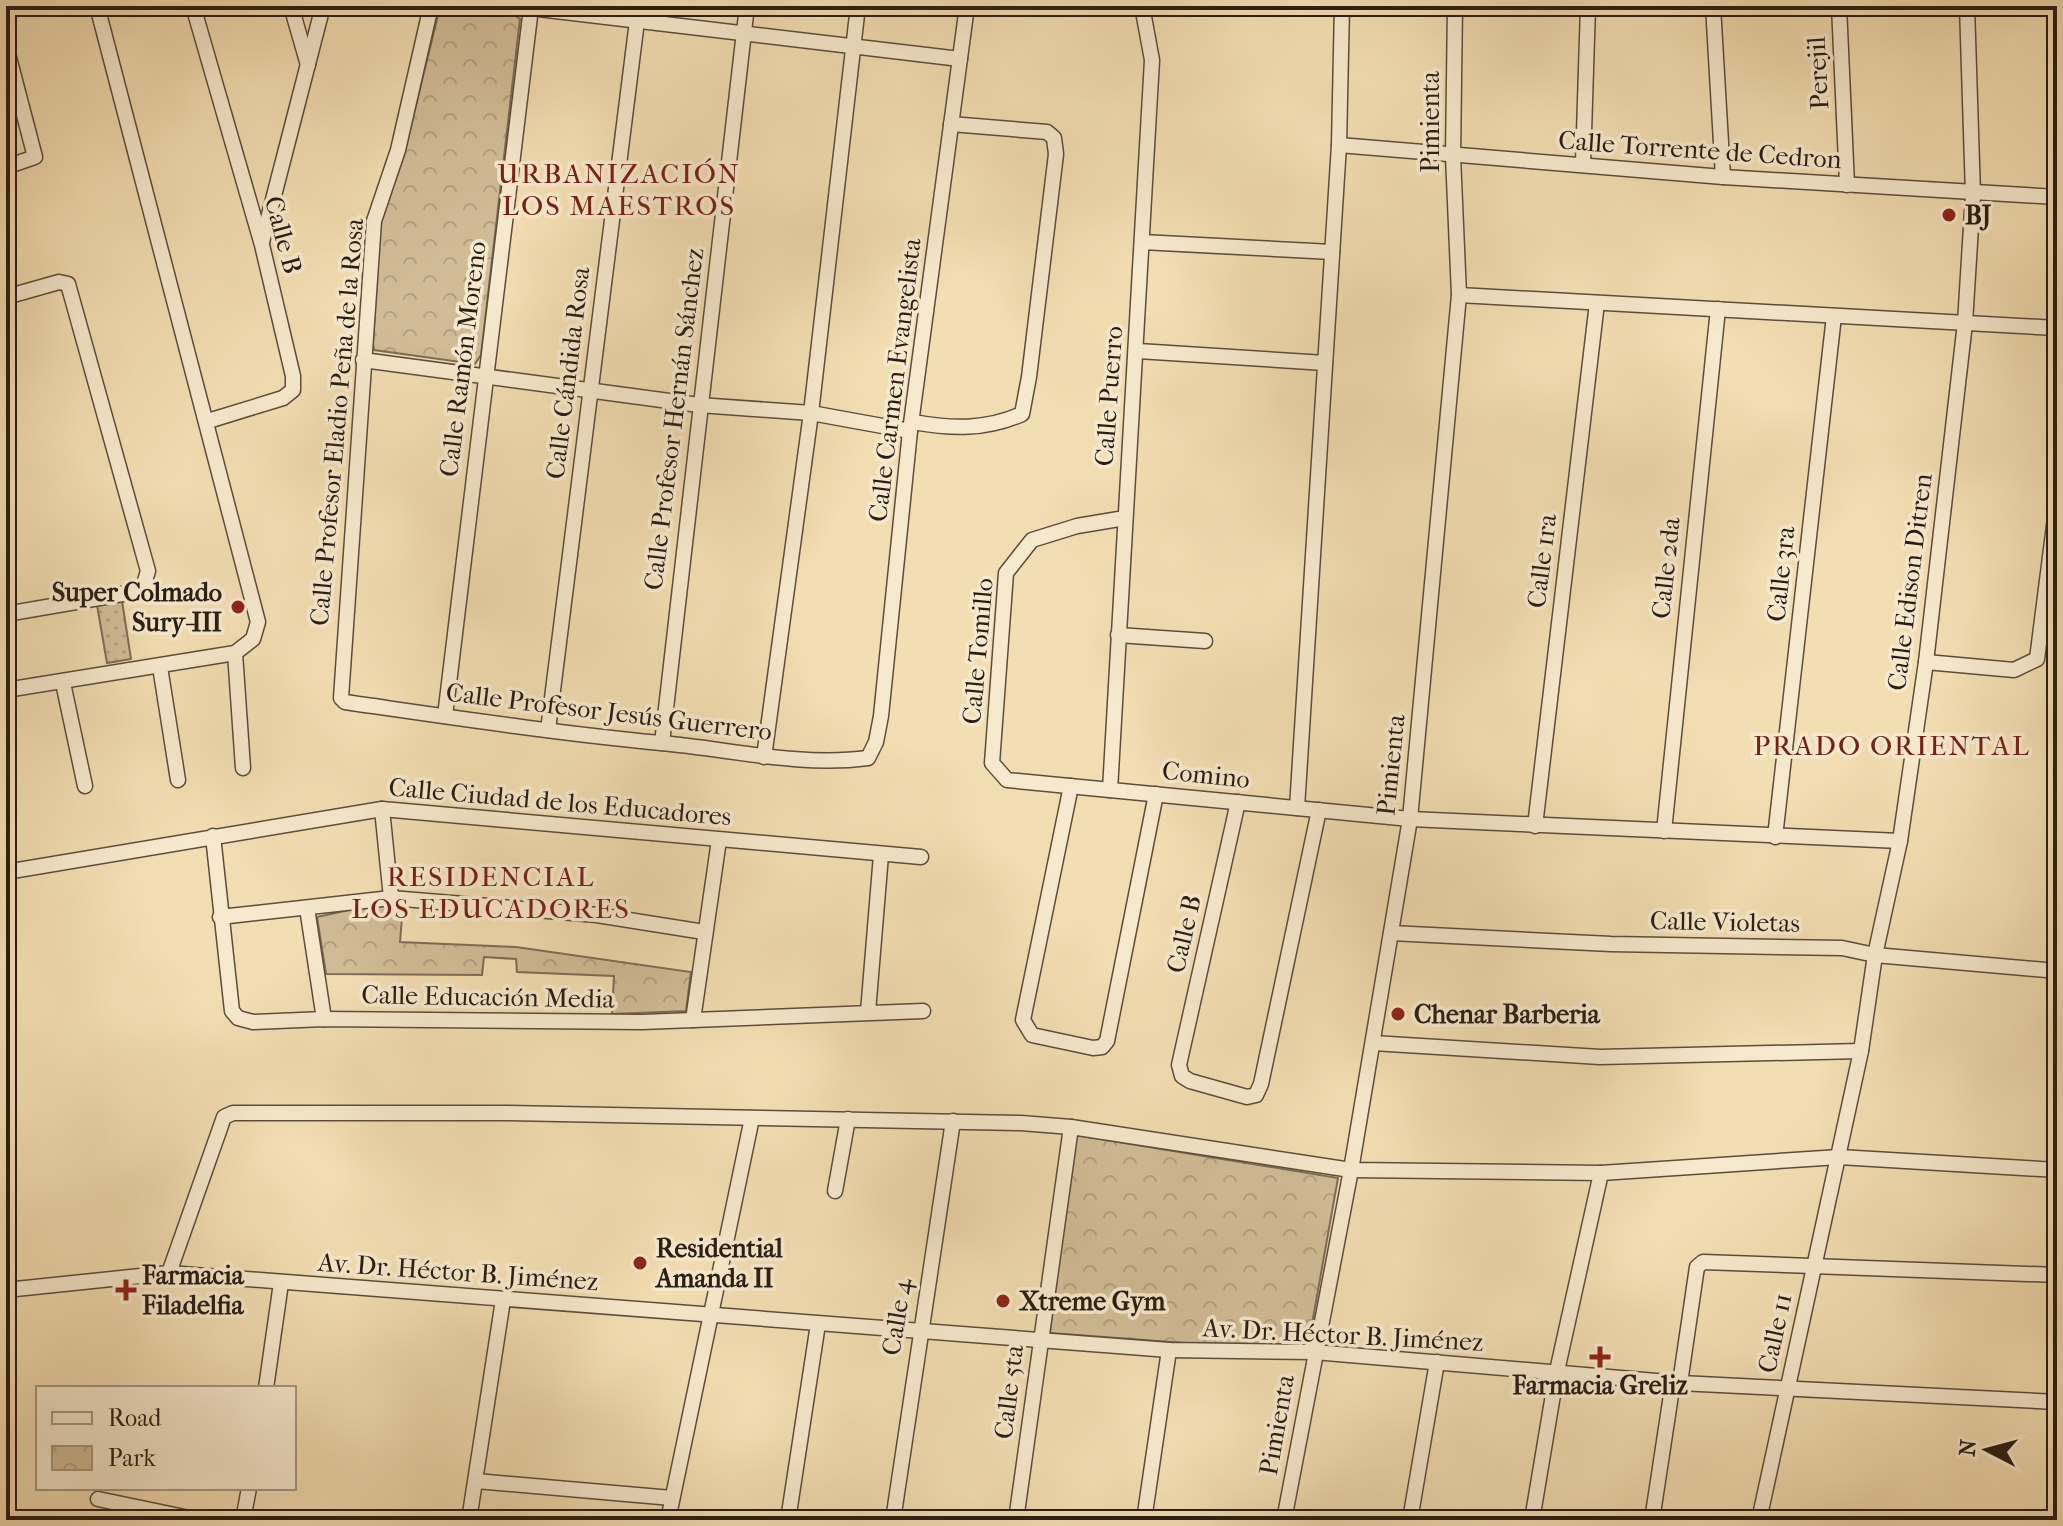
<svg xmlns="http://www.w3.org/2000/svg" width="2063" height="1526" viewBox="0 0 2063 1526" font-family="'IM FELL French Canon',serif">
<defs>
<pattern id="grass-dots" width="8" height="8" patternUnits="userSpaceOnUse" patternTransform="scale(2)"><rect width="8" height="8" fill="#d1bc97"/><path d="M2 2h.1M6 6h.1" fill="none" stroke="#b4a181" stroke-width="1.8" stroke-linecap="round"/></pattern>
<pattern id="park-crowns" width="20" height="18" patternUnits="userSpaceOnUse" patternTransform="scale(2)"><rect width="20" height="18" fill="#d1bc97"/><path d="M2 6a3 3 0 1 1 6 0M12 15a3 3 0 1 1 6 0" fill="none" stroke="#b4a181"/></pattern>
</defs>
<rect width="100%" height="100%" fill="#f3ddb2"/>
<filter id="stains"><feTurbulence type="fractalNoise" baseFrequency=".0025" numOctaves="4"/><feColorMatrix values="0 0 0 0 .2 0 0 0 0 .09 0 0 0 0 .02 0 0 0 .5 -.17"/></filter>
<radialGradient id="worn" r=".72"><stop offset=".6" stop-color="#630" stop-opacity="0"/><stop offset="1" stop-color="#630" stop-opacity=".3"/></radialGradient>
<path fill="url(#grass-dots)" stroke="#7e6c56" stroke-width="2" d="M122,601L131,659L107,663L97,605Z"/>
<g fill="url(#park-crowns)" stroke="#7e6c56" stroke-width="2">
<path d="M440,7L514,15L520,19L481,355L475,364L374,350L373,344L380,224L403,158Z"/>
<path d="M376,904L403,906L400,942L516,947L691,972L686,1011L612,1014L614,976L517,972L516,959L484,957L482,975L326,974L317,917Z"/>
<path d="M1070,1134L1338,1178L1307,1352L1050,1333Z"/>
</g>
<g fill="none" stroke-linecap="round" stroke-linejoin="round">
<defs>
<g id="minor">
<path d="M193,6L262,245L293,376V390L283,398L208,421"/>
<path d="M291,6L308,65"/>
<path d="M431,6L398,150L374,221L341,698L345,702C450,717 555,733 661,743C730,749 799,767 868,758L876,742L881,716L910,431L967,6"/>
<path d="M513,6L960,59"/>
<path d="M1713,6L1723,177"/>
<path d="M1839,6L1847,185"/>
<path d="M6,46L35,157L6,167"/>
<path d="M1339,145L1723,177L2057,197"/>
<path d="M1583,164L1588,6"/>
<path d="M262,242L323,6"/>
<path d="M1142,242L1332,252"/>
<path d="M1459,295L2057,328"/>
<path d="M6,297L59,282L68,284L148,571L144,584L134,592L6,614"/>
<path d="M1138,351L1325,363"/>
<path d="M363,360L699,405L811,413L910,431"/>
<path d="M913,422C952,429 986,430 1022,414L1029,377L1056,154L1054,138L1047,132L951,124"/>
<path d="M1125,518L1077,526L1032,540L1006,573L992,763L1007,780L1410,819L1900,841"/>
<path d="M1118,635L1205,641"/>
<path d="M235,653L243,768"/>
<path d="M1926,662L2014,670L2037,659L2057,502"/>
<path d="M160,667L178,780"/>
<path d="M63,683L85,786"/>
<path d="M6,690L235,653L253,639L258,622L97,6"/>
<path d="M445,716L531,8"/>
<path d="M548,730L637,21"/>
<path d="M662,743L747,6"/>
<path d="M764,757L811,413L858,6"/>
<path d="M1071,786L1023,1020L1032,1035L1093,1048L1102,1047L1107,1041L1156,794"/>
<path d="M1110,790L1152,60L1142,6"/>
<path d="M1238,802L1179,1065L1182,1076L1190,1081L1247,1097L1256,1095L1261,1084L1319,810"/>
<path d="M1297,808L1339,145L1342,6"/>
<path d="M382,809L391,898"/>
<path d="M1535,826L1597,303"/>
<path d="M1664,831L1718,309"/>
<path d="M213,836L232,1011L238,1018L253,1022L324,1019L642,1022L923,1011"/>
<path d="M1775,837L1834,316"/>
<path d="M6,872L382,809L921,857"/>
<path d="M307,908L324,1019"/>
<path d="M220,917L391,898L597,915L704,932"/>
<path d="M1391,933L1611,944L1842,948L1875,955L2057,971"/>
<path d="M868,1012L881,855"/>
<path d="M693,1020L719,840"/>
<path d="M1373,1043L1600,1057L1861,1051"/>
<path d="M835,1191L848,1119"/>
<path d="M169,1273L224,1117L233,1113H506L1021,1123L1071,1127L1351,1170L1601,1173L1839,1157L2057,1170"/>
<path d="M6,1290L169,1273L1169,1350L1314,1352L1680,1383L2057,1402"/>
<path d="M1680,1383L1697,1267L1703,1262L2057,1275"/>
<path d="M266,1388L281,1283"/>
<path d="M476,1481L672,1498"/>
<path d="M98,1499L199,1520"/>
<path d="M243,1520L249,1488"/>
<path d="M469,1520L503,1300"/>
<path d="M668,1520L752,1118"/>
<path d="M788,1520L818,1324"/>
<path d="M893,1520L953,1121"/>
<path d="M1016,1520L1071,1127"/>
<path d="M1144,1520L1169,1350"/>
<path d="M1284,1520L1351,1170L1410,819L1459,295L1453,156L1455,6"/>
<path d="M1410,1520L1437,1362"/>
<path d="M1532,1520L1557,1371L1601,1173"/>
<path d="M1652,1520L1673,1382"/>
<path d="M1759,1520L1861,1051L1875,955L1900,841L1926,662L1965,323L1973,195L1967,6"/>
</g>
</defs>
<use href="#minor" stroke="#5c4d3c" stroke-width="17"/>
<use href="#minor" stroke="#f7e9cd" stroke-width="14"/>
</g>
<g fill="#8f2418" stroke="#f7e9cd" stroke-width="3">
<circle cx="1949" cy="215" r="8"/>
<circle cx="238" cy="607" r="8"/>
<circle cx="1398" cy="1014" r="8"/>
<circle cx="640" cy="1263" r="8"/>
<path d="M122 1278h8v8h8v8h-8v8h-8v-8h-8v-8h8z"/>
<circle cx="1003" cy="1301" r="8"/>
<path d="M1596 1345h8v8h8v8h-8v8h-8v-8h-8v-8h8z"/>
</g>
<g text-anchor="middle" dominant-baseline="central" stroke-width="7" stroke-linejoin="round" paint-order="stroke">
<g font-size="26" fill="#2a1d14" stroke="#f7e9cd">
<text transform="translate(1818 73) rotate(-93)">Perejil</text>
<text transform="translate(1430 122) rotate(-90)">Pimienta</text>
<text transform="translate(1700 150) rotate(4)">Calle Torrente de Cedron</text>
<text transform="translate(283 235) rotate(75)">Calle B</text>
<text transform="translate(463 359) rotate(-83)">Calle Ramón Moreno</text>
<text transform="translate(568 373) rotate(-83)">Calle Cándida Rosa</text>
<text transform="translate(895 380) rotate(-83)">Calle Carmen Evangelista</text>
<text transform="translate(1109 396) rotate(-86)">Calle Puerro</text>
<text transform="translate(674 419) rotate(-83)">Calle Profesor Hernán Sánchez</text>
<text transform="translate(337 422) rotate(-85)">Calle Profesor Eladio Peña de la Rosa</text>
<text transform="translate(1542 561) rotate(-83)">Calle 1ra</text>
<text transform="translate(1666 568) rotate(-84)">Calle 2da</text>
<text transform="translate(1781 574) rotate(-84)">Calle 3ra</text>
<text transform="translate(1910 582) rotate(-83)">Calle Edison Ditren</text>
<text transform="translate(978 651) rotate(-85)">Calle Tomillo</text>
<text transform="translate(609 712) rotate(7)">Calle Profesor Jesús Guerrero</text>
<text transform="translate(1391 765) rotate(-84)">Pimienta</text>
<text transform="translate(1206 775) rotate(6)">Comino</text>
<text transform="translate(560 802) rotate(5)">Calle Ciudad de los Educadores</text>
<text transform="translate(1725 922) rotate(1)">Calle Violetas</text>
<text transform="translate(1184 934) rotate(-77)">Calle B</text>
<text transform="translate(488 997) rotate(1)">Calle Educación Media</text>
<text transform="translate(458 1272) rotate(4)">Av. Dr. Héctor B. Jiménez</text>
<text transform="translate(897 1317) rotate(-81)">Calle 4</text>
<text transform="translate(1775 1333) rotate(-78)">Calle 11</text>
<text transform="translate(1343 1335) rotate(3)">Av. Dr. Héctor B. Jiménez</text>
<text transform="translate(1009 1392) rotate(-83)">Calle 5ta</text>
<text transform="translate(1277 1425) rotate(-80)">Pimienta</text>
</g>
<g font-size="26" font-weight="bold" fill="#2a1d14" stroke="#f7e9cd" text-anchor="start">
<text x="1965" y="215">BJ</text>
<text x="222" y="592" text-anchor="end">Super Colmado<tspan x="222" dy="30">Sury-III</tspan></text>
<text x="1414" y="1014">Chenar Barberia</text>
<text x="656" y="1248">Residential<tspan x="656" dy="30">Amanda II</tspan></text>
<text x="142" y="1275">Farmacia<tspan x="142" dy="30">Filadelfia</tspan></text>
<text x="1019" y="1301">Xtreme Gym</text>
<text x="1600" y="1385" text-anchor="middle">Farmacia Greliz</text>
</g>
<g font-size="28" letter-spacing="2" fill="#7a1f14" stroke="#f7e9cd">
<text x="619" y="173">URBANIZACIÓN<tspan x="619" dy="32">LOS MAESTROS</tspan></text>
<text x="1892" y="745">PRADO ORIENTAL</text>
<text x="491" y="876">RESIDENCIAL<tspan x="491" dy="32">LOS EDUCADORES</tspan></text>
</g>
</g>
<rect width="2063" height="1526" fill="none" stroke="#f3ddb2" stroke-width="32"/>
<rect x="8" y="8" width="2047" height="1510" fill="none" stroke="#2a1d14" stroke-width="4"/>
<rect x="16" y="16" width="2031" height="1494" fill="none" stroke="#2a1d14" stroke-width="2"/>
<rect x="36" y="1386" width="260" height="104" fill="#f7e9cd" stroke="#a59783" stroke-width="2"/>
<rect x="52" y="1412" width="40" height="12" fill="#f7e9cd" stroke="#a59783" stroke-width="2"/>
<text x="108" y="1426" font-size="24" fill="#2a1d14">Road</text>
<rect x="52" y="1446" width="40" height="24" fill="url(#park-crowns)" stroke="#a59783" stroke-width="2"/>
<text x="108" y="1466" font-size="24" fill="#2a1d14">Park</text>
<g transform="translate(1987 1450) rotate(276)" stroke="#f7e9cd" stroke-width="6" paint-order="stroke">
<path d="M0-6L14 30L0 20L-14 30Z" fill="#2a1d14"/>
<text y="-12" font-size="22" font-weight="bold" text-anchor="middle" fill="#2a1d14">N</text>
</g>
<rect width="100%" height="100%" filter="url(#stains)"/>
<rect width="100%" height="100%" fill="url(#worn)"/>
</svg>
